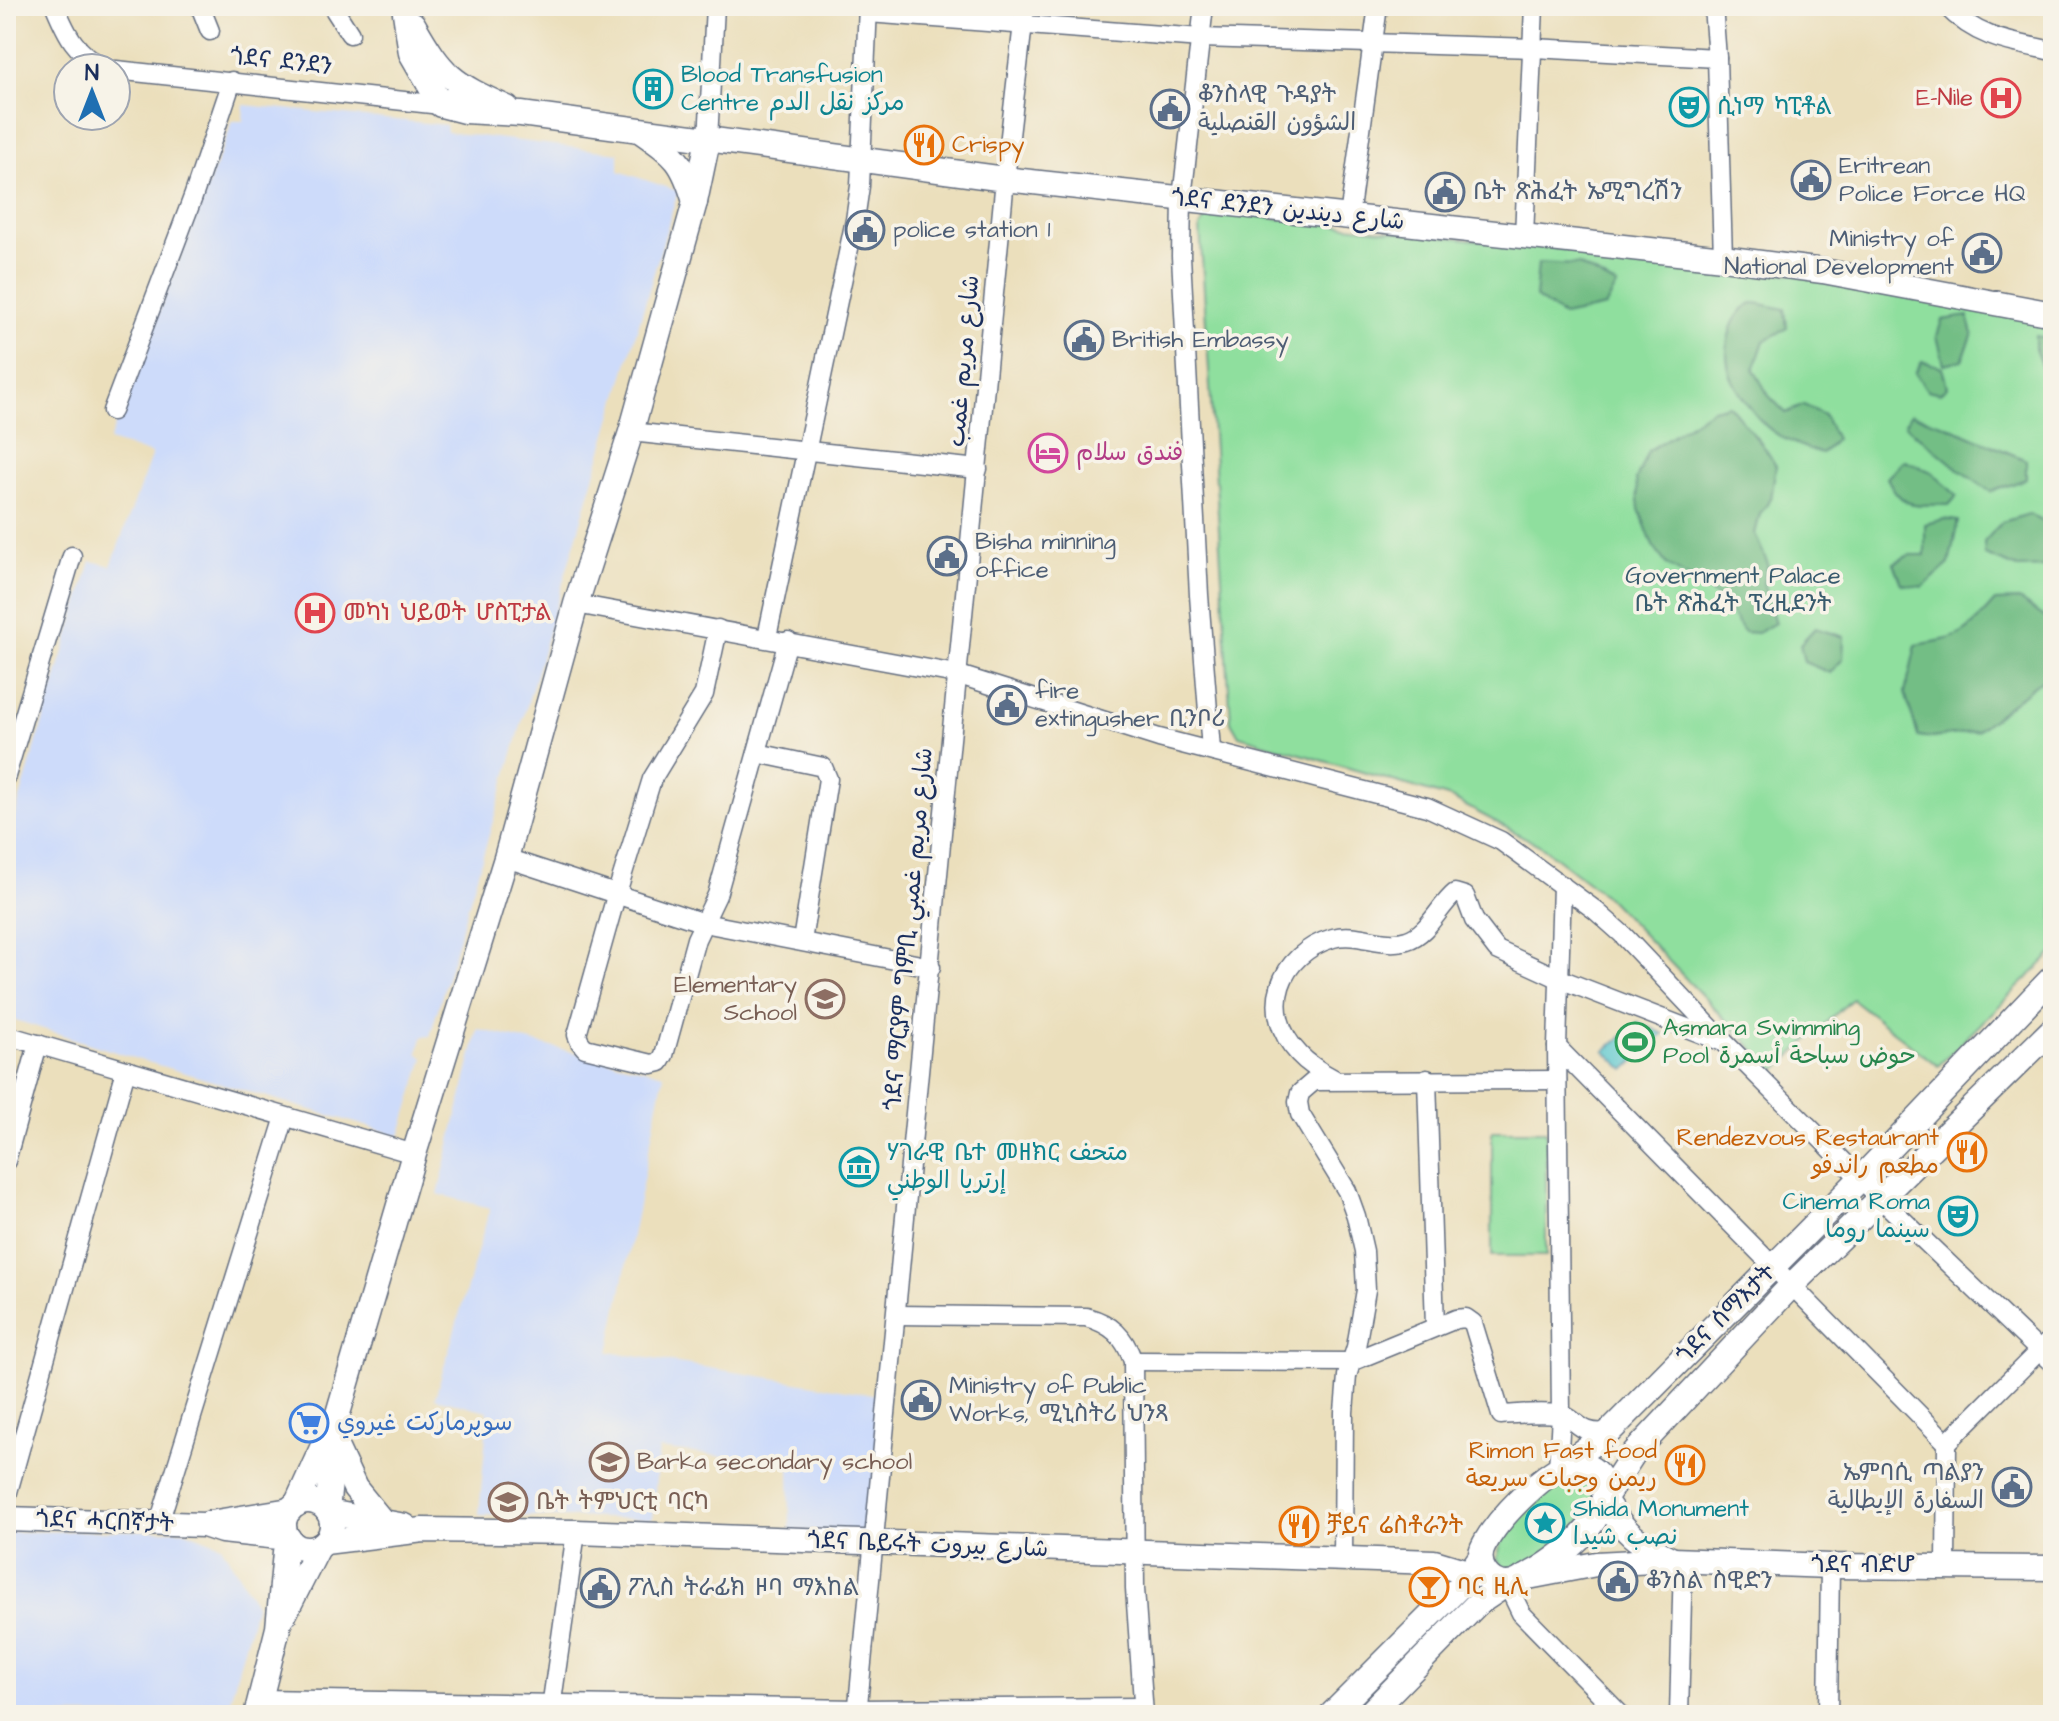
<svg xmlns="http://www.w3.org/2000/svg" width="2059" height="1721" viewBox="0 0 2059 1721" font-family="'Architects Daughter','Playpen Sans Arabic','Noto Sans Ethiopic',sans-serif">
<rect width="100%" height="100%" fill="#f7f3e8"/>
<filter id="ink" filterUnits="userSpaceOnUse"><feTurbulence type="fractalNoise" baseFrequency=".0125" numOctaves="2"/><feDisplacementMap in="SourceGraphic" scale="16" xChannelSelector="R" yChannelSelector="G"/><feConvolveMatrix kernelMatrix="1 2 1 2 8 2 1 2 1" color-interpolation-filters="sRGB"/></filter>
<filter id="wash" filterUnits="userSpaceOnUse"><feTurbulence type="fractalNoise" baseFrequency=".006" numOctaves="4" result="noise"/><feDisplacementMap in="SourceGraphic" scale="32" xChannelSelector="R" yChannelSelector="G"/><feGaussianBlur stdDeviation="1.8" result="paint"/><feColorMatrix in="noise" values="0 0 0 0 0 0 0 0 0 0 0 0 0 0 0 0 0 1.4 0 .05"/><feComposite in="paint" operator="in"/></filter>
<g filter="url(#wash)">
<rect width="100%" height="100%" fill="#ebdfbc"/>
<g fill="#cddbfa">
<path d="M244,105L446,125L447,132L619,153V171L678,191L430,1036L422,1037L418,1053L424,1058L400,1136L134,1058L6,1017V845L91,561L111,566L152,454L109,441L233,121H243Z"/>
<path d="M478,1029L664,1074L609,1352L884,1396L868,1531H790L789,1464L659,1449L652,1519L479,1515L488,1411L435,1398L490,1208L438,1194Z"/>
<path d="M184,1530L221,1545L256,1604L226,1715H6V1532Z"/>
</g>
<g fill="#8fdf9e" stroke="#55877e" stroke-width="2">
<path d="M1219,212L1854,281L2053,323V450L2050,458L2053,483V953L1938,1066L1852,999L1775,1071L1607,897L1541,846L1451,798L1239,736L1231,722L1200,227L1208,214Z"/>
<rect x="1492" y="1131" width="54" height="125"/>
<path d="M1572,1475H1581L1594,1484V1505C1573,1530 1540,1574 1503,1568L1497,1558C1505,1522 1536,1486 1572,1475Z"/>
</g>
<g fill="#73be85" stroke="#477672" stroke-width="2">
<path d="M1538,263L1579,265L1617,286L1605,307L1563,316L1535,297Z"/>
<path d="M1756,303L1785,309L1787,328L1764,341L1754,370L1769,396L1786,413L1804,405L1824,415L1836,439L1822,454C1801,446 1778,439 1762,422C1753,413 1735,388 1731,376C1722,351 1728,311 1756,303Z"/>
<path d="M1968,316L1973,334L1962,360L1944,364L1937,336L1942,320Z"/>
<path d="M2035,336L2053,339V396L2035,349Z"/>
<path d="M1922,361L1942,367L1947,387L1940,393L1927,390L1915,373Z"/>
<path d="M1729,405L1765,448L1776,466L1771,499L1760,514L1755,534L1768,564L1763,583L1775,623L1757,633L1744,632L1723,602L1697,582L1667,565L1653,546L1639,509L1636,480L1648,451L1713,409Z"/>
<path d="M1910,414L1945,425L2026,460V479L1991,492L1962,472L1905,425Z"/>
<path d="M1904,460L1932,472L1957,496L1949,505C1915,503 1904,512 1887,478Z"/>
<path d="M2029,514L2051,526L2053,567L2018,568L1985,555L1984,542L2002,522Z"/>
<path d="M1944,519L1958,521L1949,564L1923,587L1902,584L1894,563L1909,555H1925V524Z"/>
<path d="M2019,600L2049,620H2053V676L2042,680L1977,731L1933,738L1918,736L1905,693L1916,645C1963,637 1963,637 1995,601Z"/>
<path d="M1815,628L1844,637L1843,659L1830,673L1804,662L1800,644Z"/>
</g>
<path fill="#5ac7ce" stroke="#3a7b96" stroke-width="2" d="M1638,1022L1664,1034L1625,1070L1605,1051Z"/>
</g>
<g filter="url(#ink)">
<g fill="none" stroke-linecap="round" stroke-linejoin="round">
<defs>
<g id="minor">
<path d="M55,6C67,35 76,54 105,68"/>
<path d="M200,6L210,31"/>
<path d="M332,6L350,34"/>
<path d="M1204,6L1182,198L1181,256L1199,595L1211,750"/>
<path d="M1713,6L1717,58L1723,258"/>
<path d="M1946,6C1978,39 2010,42 2053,51"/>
<path d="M868,13L1201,38L1534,48L1717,58"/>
<path d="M116,70L441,105L462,88"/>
<path d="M708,140L715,6"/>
<path d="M1349,217L1378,6"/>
<path d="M1524,236L1534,6"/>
<path d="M112,411L193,197L232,81"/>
<path d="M631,432L978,469"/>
<path d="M576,604L956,674L1159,738L1427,807L1501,841L1595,910L1622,934L1725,1043L1880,1198L2053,1364"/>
<path d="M718,629L704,694L652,779L616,896L577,1035L580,1042L585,1048L652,1064L660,1062L664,1055L696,939L717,895L788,641"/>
<path d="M767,637L855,220L860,186L868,6"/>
<path d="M757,753L823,767L828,779L802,941"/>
<path d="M6,776L72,556"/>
<path d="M506,858L704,923L931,967"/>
<path d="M6,1035L414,1154"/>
<path d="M1557,1047L1947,1443"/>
<path d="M1334,1079C1321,1072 1309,1065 1299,1054C1258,1011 1279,954 1333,938C1358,931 1383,948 1407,940C1428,934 1439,906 1455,893L1465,896L1474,920L1497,950L1560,979L1723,1042"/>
<path d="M1427,1079L1435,1327"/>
<path d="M6,1161L38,1044"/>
<path d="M896,1315L1086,1317C1112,1324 1124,1336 1133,1361L1135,1589L1144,1715"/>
<path d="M1133,1361L1351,1362L1456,1319L1466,1318L1473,1323L1501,1415C1519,1414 1539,1412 1558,1414C1578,1417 1577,1436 1609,1432"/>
<path d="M1558,1469L1561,1414L1557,1047L1562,885"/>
<path d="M6,1499L126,1070"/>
<path d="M159,1523L285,1117"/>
<path d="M1343,1559L1344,1412L1347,1376L1356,1347L1366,1290L1364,1251L1356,1216L1347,1191L1300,1114L1298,1102L1300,1093L1314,1081L1557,1080"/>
<path d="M1946,1566L1947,1443L2053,1337"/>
<path d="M1507,1584L1521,1613L1621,1715"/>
<path d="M260,1699L858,1709L1142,1707"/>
<path d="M550,1715L576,1532"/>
<path d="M857,1715L1005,179L1025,6"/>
<path d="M1679,1715L1683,1561"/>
<path d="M1828,1715L1830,1566"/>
</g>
<g id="major">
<path d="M404,6L411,53L441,105L464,111L521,114L1005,179L1723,258L1823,271L2053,314"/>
<path d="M413,24C443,77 452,83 507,108"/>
<path d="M642,132C676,156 683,161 695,202"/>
<path d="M337,1449L355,1488L382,1521"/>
<path d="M1567,1464C1580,1463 1592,1466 1600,1477C1621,1511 1561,1557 1536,1571C1527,1576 1518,1583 1508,1584C1488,1585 1474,1563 1484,1545C1498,1518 1539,1477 1567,1464Z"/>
<path d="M1558,1469L1609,1432L1861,1178L2053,977"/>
<circle cx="308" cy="1525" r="24"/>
<path d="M296,1505L332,1426"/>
<path d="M327,1510L337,1417L414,1154L506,858L576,604L631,432L695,202L708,140"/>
<path d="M328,1512L405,1526"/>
<path d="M6,1519L204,1525L222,1531L288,1538"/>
<path d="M210,1523L290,1510"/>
<path d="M325,1542L423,1530L576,1532L1434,1562L1491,1579"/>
<path d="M1673,1560C1635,1541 1626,1535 1604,1499L1634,1453L1791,1286L2053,1029"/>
<path d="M1523,1578L1596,1564L1673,1560L1830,1566L2053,1568"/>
<path d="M284,1615L319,1546"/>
<path d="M256,1715L278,1628L285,1552L289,1539"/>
<path d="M1331,1715L1459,1587L1479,1559"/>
<path d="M1368,1715L1477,1604L1507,1584"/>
</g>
</defs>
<use href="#minor" stroke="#646d7f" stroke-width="21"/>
<use href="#major" stroke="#646d7f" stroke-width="27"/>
<use href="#minor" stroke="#fff" stroke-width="18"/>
<use href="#major" stroke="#fff" stroke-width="24"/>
</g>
</g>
<defs>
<symbol id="building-ring" viewBox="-11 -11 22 22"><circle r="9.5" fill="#f7f3e8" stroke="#0f9aa8" stroke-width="1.5"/><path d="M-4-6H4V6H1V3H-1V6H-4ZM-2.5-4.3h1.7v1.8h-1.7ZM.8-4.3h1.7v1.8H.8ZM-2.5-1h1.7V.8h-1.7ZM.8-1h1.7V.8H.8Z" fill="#0f9aa8"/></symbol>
<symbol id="hospital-ring" viewBox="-11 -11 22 22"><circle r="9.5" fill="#f7f3e8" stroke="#e0444e" stroke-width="1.5"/><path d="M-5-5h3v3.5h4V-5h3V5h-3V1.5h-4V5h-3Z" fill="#e0444e"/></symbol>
<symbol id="theatre-ring" viewBox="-11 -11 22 22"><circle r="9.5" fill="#f7f3e8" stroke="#0f9aa8" stroke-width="1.5"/><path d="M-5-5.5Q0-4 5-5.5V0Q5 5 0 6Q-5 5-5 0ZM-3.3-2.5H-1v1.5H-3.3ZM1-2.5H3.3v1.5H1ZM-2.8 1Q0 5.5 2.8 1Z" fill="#0f9aa8"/></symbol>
<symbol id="civic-ring" viewBox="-11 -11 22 22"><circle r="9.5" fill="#f7f3e8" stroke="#5c6f8a" stroke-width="1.5"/><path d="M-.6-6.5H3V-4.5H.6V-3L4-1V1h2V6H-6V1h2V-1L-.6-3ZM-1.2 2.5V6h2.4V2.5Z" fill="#5c6f8a"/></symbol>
<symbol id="restaurant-ring" viewBox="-11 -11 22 22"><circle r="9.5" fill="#f7f3e8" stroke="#e8710a" stroke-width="1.5"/><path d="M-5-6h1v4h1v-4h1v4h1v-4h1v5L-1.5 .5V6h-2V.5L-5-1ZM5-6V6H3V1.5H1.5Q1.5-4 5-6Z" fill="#e8710a"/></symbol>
<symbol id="hotel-ring" viewBox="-11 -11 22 22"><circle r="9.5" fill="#f7f3e8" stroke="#d1479c" stroke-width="1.5"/><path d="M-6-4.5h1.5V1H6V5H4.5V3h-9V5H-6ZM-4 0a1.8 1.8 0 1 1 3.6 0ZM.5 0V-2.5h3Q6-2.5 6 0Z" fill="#d1479c"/></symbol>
<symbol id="school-ring" viewBox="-11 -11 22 22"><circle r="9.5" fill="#f7f3e8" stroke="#8d6e63" stroke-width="1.5"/><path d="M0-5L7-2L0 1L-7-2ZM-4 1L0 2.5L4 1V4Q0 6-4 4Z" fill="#8d6e63"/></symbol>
<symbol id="stadium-ring" viewBox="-11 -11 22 22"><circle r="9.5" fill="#f7f3e8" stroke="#2e9e5b" stroke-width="1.5"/><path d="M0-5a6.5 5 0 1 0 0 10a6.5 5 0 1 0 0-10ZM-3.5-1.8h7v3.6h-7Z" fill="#2e9e5b"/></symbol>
<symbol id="museum-ring" viewBox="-11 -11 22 22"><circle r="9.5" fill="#f7f3e8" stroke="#0f9aa8" stroke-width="1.5"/><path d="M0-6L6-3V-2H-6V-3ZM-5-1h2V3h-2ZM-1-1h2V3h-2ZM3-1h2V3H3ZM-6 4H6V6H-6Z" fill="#0f9aa8"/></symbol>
<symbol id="supermarket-ring" viewBox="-11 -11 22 22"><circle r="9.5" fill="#f7f3e8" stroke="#3f7fe0" stroke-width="1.5"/><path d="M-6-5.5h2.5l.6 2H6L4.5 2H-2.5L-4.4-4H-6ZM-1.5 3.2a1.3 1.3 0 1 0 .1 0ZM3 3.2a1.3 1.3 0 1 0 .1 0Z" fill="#3f7fe0"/></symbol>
<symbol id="sight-ring" viewBox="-11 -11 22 22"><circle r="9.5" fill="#f7f3e8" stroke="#0f9aa8" stroke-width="1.5"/><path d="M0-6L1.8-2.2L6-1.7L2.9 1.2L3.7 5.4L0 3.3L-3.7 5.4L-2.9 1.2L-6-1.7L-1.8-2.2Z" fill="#0f9aa8"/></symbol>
<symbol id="bar-ring" viewBox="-11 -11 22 22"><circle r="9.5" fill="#f7f3e8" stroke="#e8710a" stroke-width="1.5"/><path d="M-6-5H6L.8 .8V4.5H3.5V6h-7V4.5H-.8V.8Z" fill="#e8710a"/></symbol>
</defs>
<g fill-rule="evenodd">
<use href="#building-ring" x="631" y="67" width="44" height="44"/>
<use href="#hospital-ring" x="1979" y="76" width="44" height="44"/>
<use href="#theatre-ring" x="1667" y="85" width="44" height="44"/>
<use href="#civic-ring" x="1148" y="87" width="44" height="44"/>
<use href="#restaurant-ring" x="902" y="123" width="44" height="44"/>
<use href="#civic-ring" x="1789" y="158" width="44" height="44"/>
<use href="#civic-ring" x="1423" y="170" width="44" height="44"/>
<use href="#civic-ring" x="843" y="208" width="44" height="44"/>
<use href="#civic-ring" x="1960" y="231" width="44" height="44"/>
<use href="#civic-ring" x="1062" y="318" width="44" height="44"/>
<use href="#hotel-ring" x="1026" y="431" width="44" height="44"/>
<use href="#civic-ring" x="925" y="534" width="44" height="44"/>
<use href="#hospital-ring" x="293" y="591" width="44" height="44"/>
<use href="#civic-ring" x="985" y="683" width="44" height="44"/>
<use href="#school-ring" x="803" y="977" width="44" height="44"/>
<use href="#stadium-ring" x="1613" y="1020" width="44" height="44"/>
<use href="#restaurant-ring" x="1945" y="1130" width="44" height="44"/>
<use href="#museum-ring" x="837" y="1145" width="44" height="44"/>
<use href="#theatre-ring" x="1936" y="1194" width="44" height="44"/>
<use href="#civic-ring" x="899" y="1378" width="44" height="44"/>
<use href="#supermarket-ring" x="287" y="1401" width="44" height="44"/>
<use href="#school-ring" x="587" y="1440" width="44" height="44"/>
<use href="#restaurant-ring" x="1663" y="1443" width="44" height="44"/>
<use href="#civic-ring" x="1990" y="1465" width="44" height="44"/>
<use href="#school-ring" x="486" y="1480" width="44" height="44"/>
<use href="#sight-ring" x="1523" y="1501" width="44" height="44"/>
<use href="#restaurant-ring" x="1277" y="1504" width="44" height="44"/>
<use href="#civic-ring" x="1596" y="1559" width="44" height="44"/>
<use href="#bar-ring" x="1407" y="1565" width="44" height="44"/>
<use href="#civic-ring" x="578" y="1566" width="44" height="44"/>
</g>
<g text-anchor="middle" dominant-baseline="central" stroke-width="7" stroke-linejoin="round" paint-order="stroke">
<g font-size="24" fill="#1b2f5e" stroke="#f7f3e8">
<text transform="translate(281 62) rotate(6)">ጎደና ደንደን</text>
<text transform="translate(1288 210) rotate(6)">ጎደና ደንደን شارع ديندين</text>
<text transform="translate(964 361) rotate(-85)">شارع مريم غمب</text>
<text transform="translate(909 929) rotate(-85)">ጎደና ማርያም ግምቢ شارع مريم غمبي</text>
<text transform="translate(1726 1314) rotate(-45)">ጎደና ሰማእታት</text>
<text transform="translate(105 1522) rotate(2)">ጎደና ሓርበኛታት</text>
<text transform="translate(928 1545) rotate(2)">ጎደና ቤይሩት شارع بيروت</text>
<text x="1863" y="1565">ጎደና ብድሆ</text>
</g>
<g font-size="24" fill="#0d838f" stroke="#f7f3e8" text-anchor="start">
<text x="681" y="75">Blood Transfusion<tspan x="681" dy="28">Centre مركز نقل الدم</tspan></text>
<text x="1717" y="107">ሲነማ ካፒቶል</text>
<text x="887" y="1153">ሃገራዊ ቤተ መዘክር متحف<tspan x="887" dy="28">إرتريا الوطني</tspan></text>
<text x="1930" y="1202" text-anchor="end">Cinema Roma<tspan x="1930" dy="28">سينما روما</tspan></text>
<text x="1573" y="1509">Shida Monument<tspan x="1573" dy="28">نصب شيدا</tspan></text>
</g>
<g font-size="24" fill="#4e5e75" stroke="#f7f3e8" text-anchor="start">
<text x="1198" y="95">ቆንስላዊ ጉዳያት<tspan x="1198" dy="28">الشؤون القنصلية</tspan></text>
<text x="1839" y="166">Eritrean<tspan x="1839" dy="28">Police Force HQ</tspan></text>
<text x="1473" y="192">ቤት ጽሕፈት ኤሚግረሽን</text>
<text x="893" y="230">police station 1</text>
<text x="1954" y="239" text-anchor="end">Ministry of<tspan x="1954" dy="28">National Development</tspan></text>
<text x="1112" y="340">British Embassy</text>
<text x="975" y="542">Bisha minning<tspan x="975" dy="28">office</tspan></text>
<text x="1035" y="691">fire<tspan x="1035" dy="28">extingusher ቢንቦሪ</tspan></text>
<text x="949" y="1386">Ministry of Public<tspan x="949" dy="28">Works, ሚኒስትሪ ህንጻ</tspan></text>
<text x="1984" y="1473" text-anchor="end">ኤምባሲ ጣልያን<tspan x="1984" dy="28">السفارة الإيطالية</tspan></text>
<text x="1646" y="1581">ቆንስል ስዊድን</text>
<text x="628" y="1588">ፖሊስ ትራፊክ ዞባ ማእከል</text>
</g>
<g font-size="24" fill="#be3a42" stroke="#f7f3e8" text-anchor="end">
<text x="1973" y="98">E-Nile</text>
<text x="343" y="613" text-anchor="start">መካነ ህይወት ሆስፒታል</text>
</g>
<g font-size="24" fill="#c56008" stroke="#f7f3e8" text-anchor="start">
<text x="952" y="145">Crispy</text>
<text x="1939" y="1138" text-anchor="end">Rendezvous Restaurant<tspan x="1939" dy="28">مطعم راندفو</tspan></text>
<text x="1657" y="1451" text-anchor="end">Rimon Fast food<tspan x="1657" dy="28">ريمن وجبات سريعة</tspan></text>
<text x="1327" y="1526">ቻይና ሬስቶራንት</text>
<text x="1457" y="1587">ባር ዚሊ</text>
</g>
<g font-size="24" fill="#b23c85" stroke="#f7f3e8" text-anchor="start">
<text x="1076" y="453">فندق سلام</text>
</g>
<g font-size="24" fill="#385b6e" stroke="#f7f3e8">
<text x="1733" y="576">Government Palace<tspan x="1733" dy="28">ቤት ጽሕፈት ፕረዚደንት</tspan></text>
</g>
<g font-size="24" fill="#785e54" stroke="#f7f3e8" text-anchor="start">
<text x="797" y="985" text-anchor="end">Elementary<tspan x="797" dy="28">School</tspan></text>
<text x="637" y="1462">Barka secondary school</text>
<text x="536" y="1502">ቤት ትምህርቲ ባርካ</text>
</g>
<g font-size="24" fill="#27864d" stroke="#f7f3e8" text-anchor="start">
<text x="1663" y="1028">Asmara Swimming<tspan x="1663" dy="28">Pool حوض سباحة أسمرة</tspan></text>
</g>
<g font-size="24" fill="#366cbe" stroke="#f7f3e8" text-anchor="start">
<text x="337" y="1423">سوپرمارکت غيروي</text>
</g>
</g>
<rect width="2059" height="1721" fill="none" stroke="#f7f3e8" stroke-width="32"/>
<g transform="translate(92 92)"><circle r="38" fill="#f7f3e8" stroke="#9fa5b1" stroke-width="2"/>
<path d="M0-6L14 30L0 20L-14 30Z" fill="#1f6fb2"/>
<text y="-12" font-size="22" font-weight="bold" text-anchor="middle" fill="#1b2f5e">N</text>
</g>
</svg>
